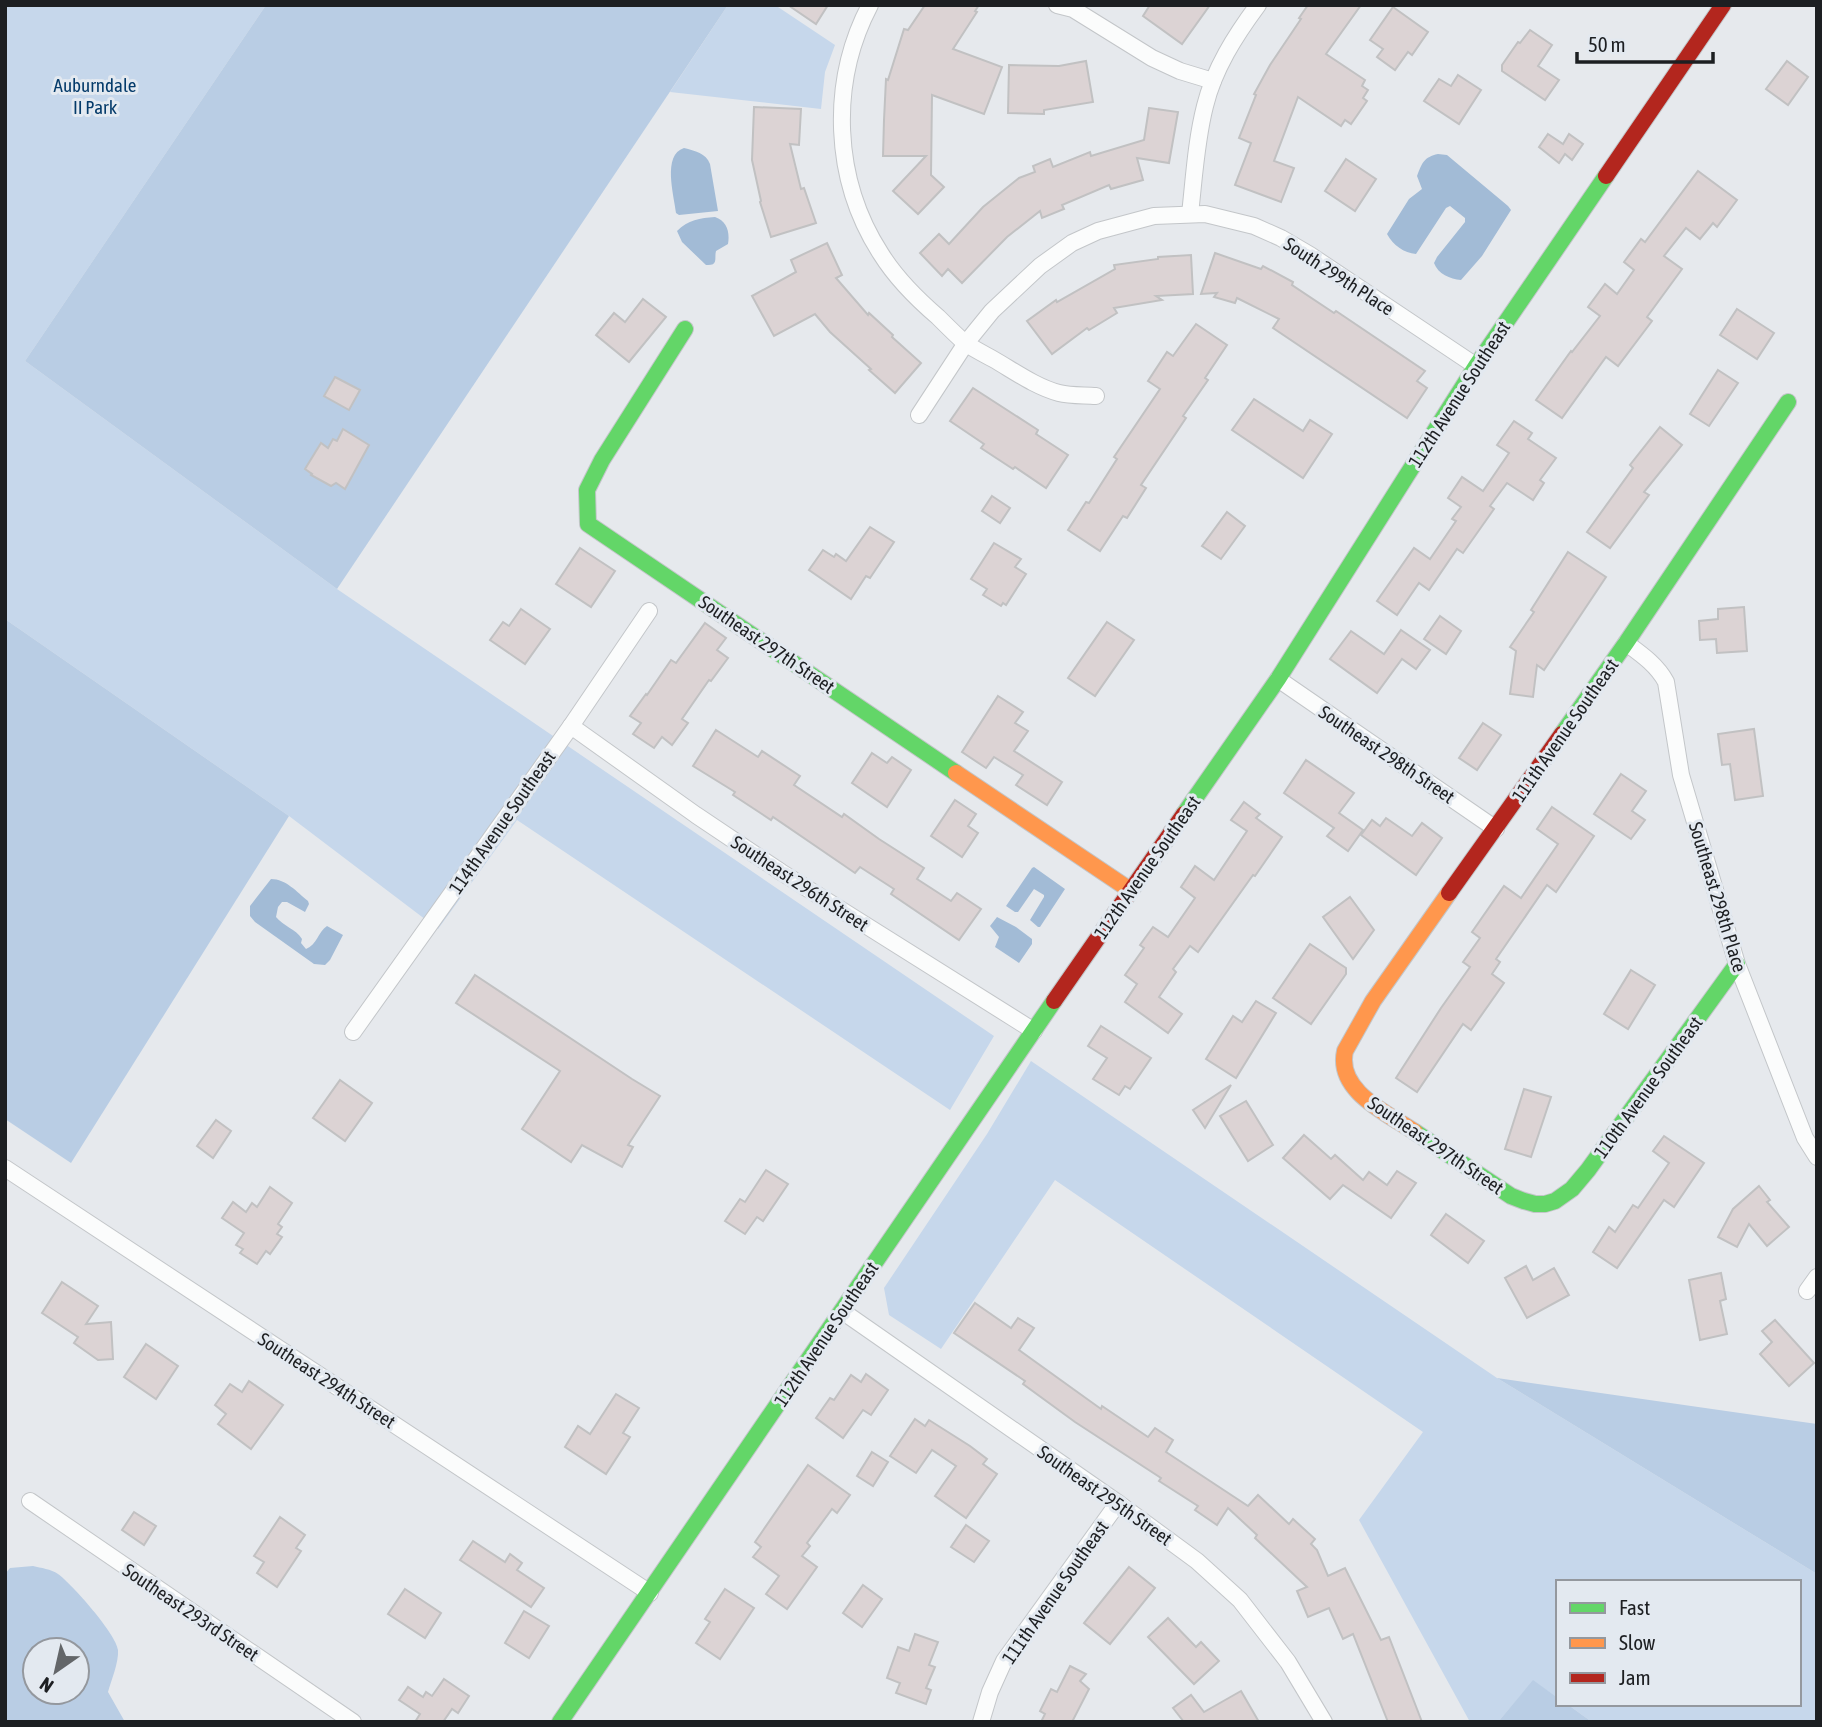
<svg xmlns="http://www.w3.org/2000/svg" width="1822" height="1727" viewBox="0 0 1822 1727" font-family="'Asap Condensed',sans-serif">
<rect width="100%" height="100%" fill="#e6e9ed"/>
<g fill="#c6d7eb">
<path d="M5,5H266L25,361L337,589L994,1036L950,1110L517,820L438,929L289,816L5,619Z"/>
<path d="M728,5H775L835,45L825,72L821,109L670,92Z"/>
<path d="M1031,1061L1497,1378L1817,1574V1722H1592L1567,1704H1799V1582H1558V1698L1533,1681L1498,1722H1470L1359,1520L1423,1432L1055,1180L941,1349L889,1315L884,1288L987,1134Z"/>
</g>
<g fill="#b9cde4" fill-rule="evenodd">
<path d="M266,5H728L337,589L25,361Z"/>
<path d="M5,619L289,816L71,1163L5,1119Z"/>
<path d="M1497,1378L1817,1424V1574Z"/>
<path d="M33,1566C41,1568 51,1569 58,1574C72,1584 117,1635 118,1650C119,1662 111,1681 108,1692L125,1722H5V1574L10,1568ZM77,1650V1692H35V1650Z"/>
<path d="M1533,1680L1558,1698V1704H1567L1592,1722H1498Z"/>
</g>
<g fill="#a2bbd6">
<path d="M684,148C695,151 706,153 710,164L718,211L679,215L676,213C674,195 662,155 684,148Z"/>
<path d="M1438,154L1447,155L1508,206L1511,210L1482,256L1461,280C1450,279 1438,274 1434,263L1437,257L1465,222V218L1450,206L1446,208L1416,254C1404,253 1393,245 1387,234L1409,199L1422,189L1417,176C1422,163 1424,157 1438,154Z"/>
<path d="M715,217C727,221 730,232 728,244L716,251C714,258 719,266 706,265L682,242L677,231C688,220 700,218 715,217Z"/>
<path d="M1034,867L1065,889L1040,927H1038L1030,920L1044,897V895L1034,889L1018,912H1015L1006,906L1032,868Z"/>
<path d="M271,879C286,879 297,892 308,901L309,904L305,912L287,902H282L278,907L276,917C283,926 296,929 302,939L301,943L306,949C317,945 318,932 327,926L343,935L330,960L325,965L314,964L255,922L250,916V906Z"/>
<path d="M997,917L1016,927L1032,939V944L1019,963L995,947L999,937L990,926Z"/>
</g>
<g fill="#dcd3d4" stroke="#c1c1c2" stroke-width="2">
<path d="M788,5H828L816,24Z"/>
<path d="M925,5H979L975,11L977,12L953,49L1002,67L984,114L932,95L931,175L944,187L918,214L893,191L926,156H883L884,120L886,79L888,80L904,29L908,30Z"/>
<path d="M1150,5H1210L1182,44L1143,16Z"/>
<path d="M1308,5H1361L1326,54L1365,80L1362,86L1368,90L1363,98L1367,101L1351,124L1345,120L1341,126L1298,97L1274,161L1294,168L1281,202L1235,185L1251,143L1239,138L1256,95L1254,94L1270,65L1301,19L1299,18Z"/>
<path d="M1393,7L1428,32L1412,55L1408,52L1395,70L1377,57L1383,49L1370,40Z"/>
<path d="M1530,30L1552,45L1538,66L1559,80L1545,100L1502,71V65L1518,42L1520,43Z"/>
<path d="M1086,61L1093,102L1044,110V114L1008,113L1009,65L1059,66Z"/>
<path d="M1787,61L1808,77L1788,105L1766,89Z"/>
<path d="M1458,75L1481,90L1459,124L1424,101L1439,79L1451,86Z"/>
<path d="M754,107L801,109L799,145L790,144L801,189L804,188L816,223L771,237L760,202L761,201L752,160Z"/>
<path d="M1149,108L1178,112L1169,163L1137,158L1143,180L1111,189L1109,185L1062,205L1064,209L1042,218L1040,211L1007,237L962,283L948,269L942,276L920,253L939,234L949,244L983,207L1019,178L1035,172L1033,166L1050,159L1053,167L1090,152L1091,156L1144,140Z"/>
<path d="M1548,134L1563,144L1569,134L1583,144L1572,160L1565,154L1559,163L1539,147Z"/>
<path d="M1346,159L1376,179L1355,211L1325,191Z"/>
<path d="M1698,171L1737,200L1717,227L1713,223L1700,239L1686,228L1664,256L1682,269L1647,317L1652,321L1618,366L1606,357L1562,418L1536,400L1571,351L1572,352L1600,316L1588,307L1605,284L1617,294L1634,270L1624,262L1641,239L1645,242Z"/>
<path d="M827,243L842,275L836,278L868,315L869,313L893,335L892,337L921,363L895,393L869,370L871,369L830,332L815,314L774,336L752,296L796,272L791,260Z"/>
<path d="M1215,253L1261,269L1263,266L1293,282L1292,285L1334,313L1336,311L1425,371L1417,381L1427,388L1407,418L1273,328L1279,319L1237,298L1235,303L1214,297L1217,293L1201,294Z"/>
<path d="M1191,255L1193,294L1156,296L1162,300L1114,308L1117,313L1089,330L1087,328L1052,354L1027,321L1056,300L1057,302L1115,269L1114,265L1158,259V257Z"/>
<path d="M643,299L666,317L629,362L596,335L614,313L625,322Z"/>
<path d="M1737,309L1774,333L1757,359L1720,335Z"/>
<path d="M1196,324L1227,345L1205,378L1208,380L1183,416L1186,418L1141,485L1146,488L1127,518L1123,516L1100,551L1068,530L1086,502L1089,503L1117,459L1114,457L1160,389L1148,381L1167,352L1173,356Z"/>
<path d="M1718,370L1738,383L1709,426L1690,414Z"/>
<path d="M335,377L360,390L349,410L324,396Z"/>
<path d="M973,388L1038,430L1036,434L1068,455L1046,488L1015,467L1013,469L981,448L984,444L950,421Z"/>
<path d="M1254,399L1303,431L1310,420L1332,434L1303,478L1232,430Z"/>
<path d="M1514,421L1532,433L1528,439L1556,458L1540,480L1544,483L1533,500L1507,483L1490,506L1494,509L1463,553L1457,549L1429,590L1419,583L1397,615L1377,601L1414,548L1430,559L1456,521L1452,519L1461,507L1448,498L1462,477L1483,491L1509,453L1497,445Z"/>
<path d="M1660,427L1682,445L1644,492L1649,495L1610,548L1587,532L1633,468L1630,465Z"/>
<path d="M343,429L369,445L345,489L336,483L331,486L311,475L312,474L305,469L321,443L328,448L333,439L337,441Z"/>
<path d="M992,496L1010,508L1000,523L982,511Z"/>
<path d="M1227,512L1245,526L1221,559L1202,546Z"/>
<path d="M870,527L894,542L870,578L866,576L851,599L809,570L823,550L834,557L836,554L846,561Z"/>
<path d="M994,543L1021,559L1015,567L1026,574L1006,605L1003,603L1001,606L983,595L987,589L971,579Z"/>
<path d="M580,548L615,571L591,607L556,584Z"/>
<path d="M1568,552L1606,577L1544,670L1537,665L1533,697L1510,694L1516,651L1510,647L1534,612L1531,610Z"/>
<path d="M1744,607L1747,651L1717,653L1716,639L1700,640L1699,621L1718,619V609Z"/>
<path d="M521,609L550,629L525,664L490,640L503,622L509,626Z"/>
<path d="M1440,616L1461,631L1446,654L1424,639Z"/>
<path d="M1107,622L1134,640L1095,696L1068,678Z"/>
<path d="M705,623L726,638L717,650L728,658L711,681L709,680L682,719L688,723L672,745L662,737L654,748L633,734L641,723L630,716L646,694L647,695L671,660L676,663Z"/>
<path d="M1401,630L1430,650L1416,669L1402,659L1377,693L1330,659L1351,631L1384,654Z"/>
<path d="M998,696L1023,712L1015,723L1028,731L1014,751L1062,782L1047,805L1016,785L1023,775L994,757L986,768L962,752Z"/>
<path d="M1483,723L1501,735L1477,770L1459,758Z"/>
<path d="M1754,729L1763,796L1735,800L1730,764L1722,765L1718,734Z"/>
<path d="M716,730L758,757L762,751L800,776L794,785L842,817L844,814L879,839L924,868L917,879L951,901L957,893L981,909L959,940L891,894L894,889L860,867L855,873L773,817L771,820L733,795L735,792L693,766Z"/>
<path d="M872,753L887,763L892,757L911,770L887,807L852,783Z"/>
<path d="M1306,760L1354,793L1339,813L1363,830L1348,851L1327,836L1334,828L1284,793Z"/>
<path d="M1621,774L1646,791L1632,811L1645,820L1631,839L1594,814Z"/>
<path d="M955,800L976,814L968,826L978,833L962,857L931,836Z"/>
<path d="M1244,802L1260,814L1256,818L1282,837L1255,876L1253,875L1198,952L1190,946L1173,969L1176,972L1159,997L1182,1014L1168,1033L1125,1002L1137,984L1125,975L1144,948L1140,945L1153,927L1168,937L1195,898L1181,887L1195,866L1214,880L1247,831L1231,820Z"/>
<path d="M1552,807L1594,836L1556,892L1547,885L1496,959L1500,962L1492,974L1504,983L1471,1030L1463,1024L1417,1092L1396,1078L1441,1008L1470,967L1463,962L1480,938L1472,932L1504,886L1521,898L1558,844L1537,829Z"/>
<path d="M1386,818L1412,836L1422,823L1442,838L1416,875L1361,835L1372,820L1380,826Z"/>
<path d="M1350,897L1374,930L1353,959L1323,917Z"/>
<path d="M1310,944L1346,968V974L1311,1024L1273,998Z"/>
<path d="M1631,970L1655,985L1628,1029L1604,1014Z"/>
<path d="M475,975L632,1079L660,1096L628,1145L633,1147L622,1167L582,1145L571,1162L522,1129L560,1071L456,1003Z"/>
<path d="M1256,1001L1276,1013L1236,1078L1206,1059L1233,1016L1242,1022Z"/>
<path d="M1101,1026L1151,1058L1130,1089L1125,1086L1119,1095L1093,1079L1107,1058L1088,1046Z"/>
<path d="M340,1080L372,1103L345,1141L313,1118Z"/>
<path d="M1231,1085L1205,1128L1193,1110Z"/>
<path d="M1524,1089L1551,1097L1531,1157L1505,1149Z"/>
<path d="M1246,1101L1273,1145L1248,1161L1220,1116Z"/>
<path d="M216,1120L231,1131L213,1158L197,1146Z"/>
<path d="M1304,1135L1331,1159L1335,1155L1363,1180L1369,1172L1387,1185L1397,1171L1416,1183L1391,1218L1343,1185L1330,1199L1283,1158Z"/>
<path d="M1664,1136L1704,1163L1674,1207L1664,1200L1617,1268L1593,1252L1609,1227L1615,1232L1633,1205L1638,1208L1669,1163L1653,1151Z"/>
<path d="M766,1170L788,1184L763,1221L757,1217L745,1234L725,1221L740,1199L745,1202Z"/>
<path d="M1759,1186L1770,1200L1767,1202L1789,1227L1767,1246L1749,1224L1737,1247L1718,1237L1733,1209Z"/>
<path d="M270,1187L292,1203L278,1224L282,1227L277,1234L282,1237L270,1254L266,1251L257,1264L240,1253L243,1249L236,1245L244,1233L222,1218L233,1202L246,1212L252,1203L257,1207Z"/>
<path d="M1446,1214L1484,1241L1468,1263L1431,1235Z"/>
<path d="M1526,1266L1533,1280L1554,1268L1569,1295L1527,1318L1505,1278Z"/>
<path d="M1721,1273L1726,1299L1720,1301L1727,1334L1700,1340L1689,1280Z"/>
<path d="M62,1282L98,1306L86,1324L111,1322L113,1359L98,1360L74,1343L78,1337L42,1313Z"/>
<path d="M975,1303L1011,1328L1018,1318L1034,1328L1019,1350L1101,1409L1102,1406L1148,1437L1155,1428L1173,1440L1166,1452L1248,1506L1258,1495L1289,1524L1293,1519L1315,1539L1311,1544L1317,1550L1328,1576L1345,1568L1381,1640L1389,1637L1422,1722H1388L1353,1634L1343,1639L1329,1608L1308,1617L1297,1591L1307,1587L1255,1538L1257,1535L1228,1508L1217,1525L1195,1510L1198,1506L1159,1481L1161,1478L1075,1422L1023,1384L1025,1381L954,1333Z"/>
<path d="M1775,1320L1814,1363L1789,1386L1760,1354L1772,1342L1762,1331Z"/>
<path d="M146,1344L178,1366L156,1399L124,1377Z"/>
<path d="M866,1374L888,1390L871,1415L863,1410L843,1438L816,1418L830,1398L834,1400L851,1375L861,1382Z"/>
<path d="M249,1381L283,1405L251,1449L218,1424L226,1414L215,1405L230,1384L242,1392Z"/>
<path d="M616,1394L639,1408L623,1433L630,1437L606,1474L565,1447L578,1426L590,1434Z"/>
<path d="M915,1419L925,1426L929,1420L970,1446L987,1459L983,1464L997,1474L966,1518L935,1496L956,1466L932,1450L916,1473L890,1456Z"/>
<path d="M872,1452L888,1462L873,1486L857,1476Z"/>
<path d="M808,1465L850,1495L837,1513L832,1509L807,1543L810,1546L802,1556L817,1567L787,1609L766,1594L779,1576L753,1557L761,1547L755,1542Z"/>
<path d="M134,1512L156,1526L144,1545L122,1530Z"/>
<path d="M280,1517L305,1535L296,1548L301,1551L277,1587L257,1573L264,1562L254,1556Z"/>
<path d="M966,1525L989,1541L974,1562L951,1547Z"/>
<path d="M473,1541L505,1562L510,1554L522,1563L517,1570L544,1588L531,1607L460,1560Z"/>
<path d="M1129,1567L1155,1588L1110,1644L1084,1623Z"/>
<path d="M863,1585L882,1599L862,1627L843,1613Z"/>
<path d="M405,1589L441,1613L425,1638L388,1614Z"/>
<path d="M725,1589L754,1608L720,1659L696,1643L710,1622L705,1619Z"/>
<path d="M524,1611L549,1626L529,1658L505,1643Z"/>
<path d="M1168,1618L1196,1647L1201,1642L1219,1661L1194,1684L1148,1637Z"/>
<path d="M915,1634L938,1642L929,1665L935,1667L926,1688L931,1690L926,1704L896,1693L900,1683L887,1678L898,1647L909,1651Z"/>
<path d="M1070,1666L1086,1674L1080,1681L1089,1689L1072,1722H1041L1045,1714L1040,1711L1051,1689L1057,1692Z"/>
<path d="M444,1679L469,1696L458,1713L452,1709L443,1722H415L420,1714L399,1700L408,1687L423,1697L426,1692L432,1696Z"/>
<path d="M1241,1691L1259,1722H1184L1173,1708L1191,1695L1204,1712Z"/>
</g>
<g fill="none" stroke-linecap="round" stroke-linejoin="round">
<defs>
<g id="street">
<path d="M870,5C829,83 833,180 881,254C896,278 917,299 938,317C947,326 956,335 965,343C974,349 984,354 993,359C1014,371 1036,387 1059,393C1071,396 1084,395 1096,396"/>
<path d="M1057,5L1073,9L1152,58L1180,71L1213,81"/>
<path d="M1190,214C1194,179 1196,141 1205,106C1214,69 1235,36 1258,5"/>
<path d="M919,415L966,343L992,311L1040,266L1072,243L1098,231L1154,216L1205,214L1254,226L1281,238L1310,255L1476,366"/>
<path d="M1626,643C1641,654 1657,665 1666,682L1681,775L1737,964L1805,1138L1817,1157"/>
<path d="M1278,679L1496,829"/>
<path d="M571,726L696,815L781,872L1034,1031"/>
<path d="M353,1032L571,726L649,611"/>
<path d="M5,1168L650,1593"/>
<path d="M1807,1291L1817,1277"/>
<path d="M842,1311L1118,1503L1197,1561L1240,1600L1288,1662L1324,1722"/>
<path d="M30,1501L353,1722"/>
<path d="M981,1722L990,1692L1004,1661L1118,1503"/>
</g>
<g id="fast">
<path d="M685,329L602,460L587,490L588,524L956,773"/>
<path d="M1562,734L1626,643L1788,402"/>
<path d="M1184,814L1278,679L1476,366L1606,176"/>
<path d="M1415,1132L1511,1196L1524,1201L1535,1204H1545L1555,1201L1572,1189L1588,1170L1737,964"/>
<path d="M560,1722L1054,1001"/>
</g>
<g id="slow">
<path d="M956,773L1130,890"/>
<path d="M1415,1132C1387,1113 1336,1091 1345,1051L1373,1001L1449,893"/>
</g>
<g id="jam">
<path d="M1606,176L1723,5"/>
<path d="M1449,893L1562,734"/>
<path d="M1054,1001L1184,814"/>
</g>
</defs>
<use href="#street" stroke="#c3c6c9" stroke-width="18"/>
<use href="#fast" stroke="#c3c6c9" stroke-width="18"/>
<use href="#slow" stroke="#c3c6c9" stroke-width="18"/>
<use href="#jam" stroke="#c3c6c9" stroke-width="18"/>
<use href="#street" stroke="#fbfcfc" stroke-width="16"/>
<use href="#fast" stroke="#63d668" stroke-width="16"/>
<use href="#slow" stroke="#ff974d" stroke-width="16"/>
<use href="#jam" stroke="#b3261e" stroke-width="16"/>
</g>
<g text-anchor="middle" dominant-baseline="central" stroke-width="6" stroke-linejoin="round" paint-order="stroke">
<g font-size="19" fill="#053b6a" stroke="#e3e9f0">
<text x="95" y="85">Auburndale<tspan x="95" dy="22">II Park</tspan></text>
</g>
<g font-size="19" fill="#1d1f22" stroke="#e3e9f0">
<text transform="translate(1339 276) rotate(33)">South 299th Place</text>
<text transform="translate(1459 394) rotate(-57)">112th Avenue Southeast</text>
<text transform="translate(767 644) rotate(34)">Southeast 297th Street</text>
<text transform="translate(1565 730) rotate(-55)">111th Avenue Southeast</text>
<text transform="translate(1387 754) rotate(34)">Southeast 298th Street</text>
<text transform="translate(502 822) rotate(-55)">114th Avenue Southeast</text>
<text transform="translate(1147 867) rotate(-55)">112th Avenue Southeast</text>
<text transform="translate(800 883) rotate(33)">Southeast 296th Street</text>
<text transform="translate(1718 897) rotate(73)">Southeast 298th Place</text>
<text transform="translate(1648 1087) rotate(-54)">110th Avenue Southeast</text>
<text transform="translate(1436 1145) rotate(34)">Southeast 297th Street</text>
<text transform="translate(826 1334) rotate(-56)">112th Avenue Southeast</text>
<text transform="translate(327 1380) rotate(33)">Southeast 294th Street</text>
<text transform="translate(1105 1495) rotate(35)">Southeast 295th Street</text>
<text transform="translate(1055 1592) rotate(-55)">111th Avenue Southeast</text>
<text transform="translate(191 1612) rotate(34)">Southeast 293rd Street</text>
</g>
</g>
<rect width="1822" height="1727" fill="none" stroke="#1d1f22" stroke-width="14"/>
<rect x="1556" y="1580" width="245" height="126" fill="#e3e9f0" stroke="#94989e" stroke-width="2"/>
<rect x="1570" y="1603" width="35" height="10" fill="#63d668" stroke="#94989e" stroke-width="2"/>
<text x="1619" y="1615" font-size="21" fill="#1d1f22">Fast</text>
<rect x="1570" y="1638" width="35" height="10" fill="#ff974d" stroke="#94989e" stroke-width="2"/>
<text x="1619" y="1650" font-size="21" fill="#1d1f22">Slow</text>
<rect x="1570" y="1673" width="35" height="10" fill="#b3261e" stroke="#94989e" stroke-width="2"/>
<text x="1619" y="1685" font-size="21" fill="#1d1f22">Jam</text>
<g transform="translate(56 1671) rotate(214)"><circle r="33" fill="#e3e9f0" stroke="#94989e" stroke-width="2"/>
<path d="M0-5L12 26L0 18L-12 26Z" fill="#636669"/>
<text y="-10" font-size="19" font-weight="bold" text-anchor="middle" fill="#1d1f22">N</text>
</g>
<path d="M1577 52v10h136v-10" fill="none" stroke="#1d1f22" stroke-width="3.5"/>
<text x="1588" y="52" font-size="21" fill="#1d1f22" stroke="#e3e9f0" stroke-width="5" paint-order="stroke">50 m</text>
</svg>
